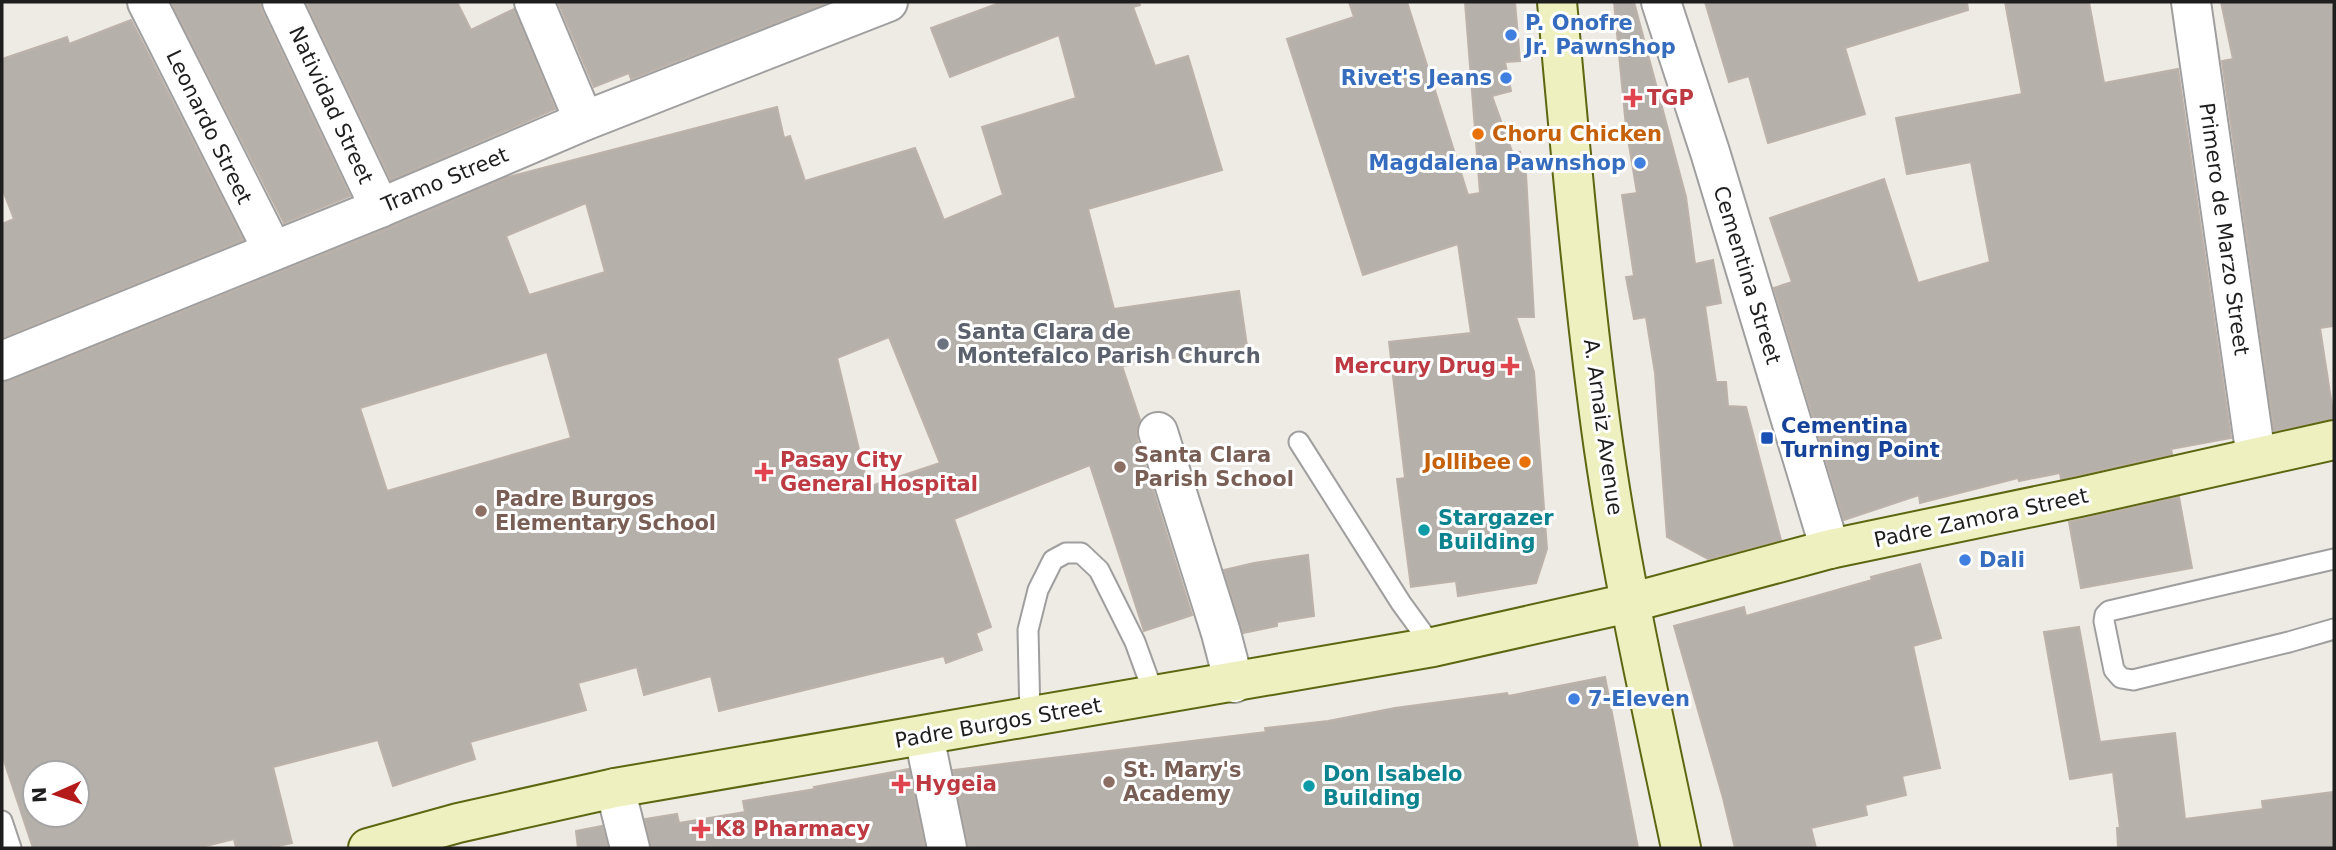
<svg xmlns="http://www.w3.org/2000/svg" width="2336" height="850" viewBox="0 0 2336 850" font-family="'DejaVu Sans',sans-serif">
<rect width="100%" height="100%" fill="#eeebe5"/>
<g fill="#b6b0ab" stroke="#bdb2a9" stroke-width="2" fill-rule="evenodd">
<path d="M178,2H260L262,11L350,196L284,223L172,4Z"/>
<path d="M306,2H457L471,30L514,9L555,109L391,180Z"/>
<path d="M558,2H829L631,79L629,73L594,87Z"/>
<path d="M1002,2H1139L1140,5L1133,7L1155,66L1188,56L1222,170L1088,209L1114,309L1239,291L1247,346L1122,366L1140,420L1137,428V439L1192,615L1144,631L1090,465L954,519L991,627L976,633L982,650L946,663L944,656L719,711L711,676L644,695L637,667L578,683L586,710L470,742L475,759L393,786L378,740L273,767L292,843L270,848H236L234,839L198,848H33L2,755V382L10,381L389,228L508,177L777,107L784,138L790,136L805,181L915,148L944,220L1003,195L982,127L1076,98L1059,35L950,77L931,28ZM586,203L605,272L529,295L506,236ZM889,337L940,463L868,487L837,358ZM547,352L571,438L387,491L360,408ZM35,773H77V815H35Z"/>
<path d="M1349,2H1407L1468,195L1480,193L1465,2H1515L1520,61L1505,62L1511,91L1492,96L1513,154L1520,152L1526,174L1534,317H1516L1534,372L1547,549L1536,583L1458,596L1456,581L1411,587L1397,479L1405,478L1389,342L1471,333L1458,244L1363,275L1287,39L1354,17Z"/>
<path d="M1614,2H1634L1686,197L1695,264L1713,260L1721,303L1705,306L1716,382H1726L1728,406L1746,407L1781,540L1708,559L1667,537L1655,373L1646,317L1634,319L1626,277L1634,276L1622,195L1637,193L1626,127Z"/>
<path d="M1705,2H1967L1968,10L1845,48L1865,114L1768,143L1749,76L1729,82Z"/>
<path d="M2005,2H2089L2104,83L2178,69L2231,438L2171,449L2172,454L2061,479L2060,473L2019,481L2018,478L1920,503L1919,495L1844,520L1774,288L1792,282L1770,218L1884,179L1918,283L1990,262L1971,162L1907,174L1896,118L2022,94Z"/>
<path d="M2221,2H2331L2334,19V326L2320,328L2334,419L2274,431L2222,61L2233,59Z"/>
<path d="M131,20L243,240L2,338V224L14,219L2,188V59L67,37L69,44Z"/>
<path d="M2179,497L2192,568L2081,588L2069,522Z"/>
<path d="M1308,555L1314,616L1277,622V626L1243,633L1224,570L1254,563Z"/>
<path d="M1920,564L1941,638L1913,646L1940,768L1902,776L1906,795L1865,805L1867,815L1811,828L1816,848H1735L1723,798L1674,626L1744,607L1746,616L1872,580L1871,577Z"/>
<path d="M2079,627L2100,742L2175,733L2185,819L2263,809L2262,801L2334,792V848H2118L2117,828H2120L2113,772L2070,779L2044,632Z"/>
<path d="M1605,677L1638,848H968L953,770L1266,732L1265,728L1328,721L1395,708L1507,693L1508,696Z"/>
<path d="M909,769L925,848H651L645,819L677,814L679,823L745,812L743,801L815,789L814,787Z"/>
<path d="M602,826L608,848H578L576,831Z"/>
</g>
<g fill="none" stroke-linecap="round" stroke-linejoin="round">
<defs>
<g id="lane">
<path d="M1299,442L1401,603L1433,647"/>
<path d="M2334,559L2109,611L2105,615L2104,621L2114,670L2121,678L2133,680L2289,642L2334,629"/>
<path d="M1030,717L1028,630L1038,590L1053,560L1066,553H1081L1099,570L1135,642L1155,697"/>
<path d="M2,821L11,848"/>
</g>
<g id="street">
<path d="M147,2L273,251"/>
<path d="M282,2L380,208"/>
<path d="M534,2L584,121"/>
<path d="M1661,2L1710,152L1830,549"/>
<path d="M2191,2L2256,457"/>
<path d="M2,361L380,208L584,121L888,2"/>
<path d="M1158,432L1221,633L1234,683"/>
<path d="M924,736L947,848"/>
<path d="M615,788L630,848"/>
</g>
<g id="secondary">
<path d="M1557,2C1570,144 1582,286 1601,428C1620,569 1652,709 1681,848"/>
<path d="M368,848L458,823L615,788L1433,647L1629,603L1830,549L2080,497L2334,440"/>
</g>
</defs>
<use href="#lane" stroke="#9f9f9f" stroke-width="23"/>
<use href="#street" stroke="#9f9f9f" stroke-width="42"/>
<use href="#secondary" stroke="#5d6712" stroke-width="42"/>
<use href="#lane" stroke="#fff" stroke-width="19"/>
<use href="#street" stroke="#fff" stroke-width="38"/>
<use href="#secondary" stroke="#eef1bf" stroke-width="38"/>
</g>
<g fill="#3f7fe0" stroke="#fff" stroke-width="2.5">
<circle cx="1511" cy="35" r="7"/>
<circle cx="1506" cy="78" r="7"/>
<circle cx="1640" cy="163" r="7"/>
<circle cx="1965" cy="560" r="7"/>
<circle cx="1574" cy="699" r="7"/>
</g>
<g fill="#e0444e" stroke="#fff" stroke-width="2.5">
<path d="M1629.5 87.5h7v7h7v7h-7v7h-7v-7h-7v-7h7z"/>
<path d="M1506.5 355.5h7v7h7v7h-7v7h-7v-7h-7v-7h7z"/>
<path d="M760.5 461.5h7v7h7v7h-7v7h-7v-7h-7v-7h7z"/>
<path d="M897.5 773.5h7v7h7v7h-7v7h-7v-7h-7v-7h7z"/>
<path d="M697.5 818.5h7v7h7v7h-7v7h-7v-7h-7v-7h7z"/>
</g>
<g fill="#e8710a" stroke="#fff" stroke-width="2.5">
<circle cx="1478" cy="134" r="7"/>
<circle cx="1525" cy="462" r="7"/>
</g>
<circle fill="#6b7280" stroke="#fff" stroke-width="2.5" cx="943" cy="344" r="7"/>
<rect fill="#1a4fb4" stroke="#fff" stroke-width="2.5" x="1760" y="431" width="14" height="14" rx="3.5"/>
<g fill="#8d6e63" stroke="#fff" stroke-width="2.5">
<circle cx="1120" cy="467" r="7"/>
<circle cx="481" cy="511" r="7"/>
<circle cx="1109" cy="782" r="7"/>
</g>
<g fill="#0f9aa8" stroke="#fff" stroke-width="2.5">
<circle cx="1424" cy="530" r="7"/>
<circle cx="1309" cy="786" r="7"/>
</g>
<g text-anchor="middle" dominant-baseline="central" stroke-width="6" stroke-linejoin="round" paint-order="stroke">
<g font-size="21" font-weight="bold" fill="#366cbe" stroke="#fff" text-anchor="start">
<text x="1525" y="23">P. Onofre<tspan x="1525" dy="24">Jr. Pawnshop</tspan></text>
<text x="1492" y="78" text-anchor="end">Rivet's Jeans</text>
<text x="1626" y="163" text-anchor="end">Magdalena Pawnshop</text>
<text x="1979" y="560">Dali</text>
<text x="1588" y="699">7-Eleven</text>
</g>
<g font-size="21" font-weight="bold" fill="#be3a42" stroke="#fff" text-anchor="start">
<text x="1647" y="98">TGP</text>
<text x="1496" y="366" text-anchor="end">Mercury Drug</text>
<text x="780" y="460">Pasay City<tspan x="780" dy="24">General Hospital</tspan></text>
<text x="915" y="784">Hygeia</text>
<text x="715" y="829">K8 Pharmacy</text>
</g>
<g font-size="21" fill="#1e1e1e" stroke="#fff">
<text transform="translate(331 105) rotate(65)">Natividad Street</text>
<text transform="translate(209 127) rotate(64)">Leonardo Street</text>
<text transform="translate(445 180) rotate(-23)">Tramo Street</text>
<text transform="translate(2224 229) rotate(82)">Primero de Marzo Street</text>
<text transform="translate(1747 275) rotate(73)">Cementina Street</text>
<text transform="translate(1603 427) rotate(82)">A. Arnaiz Avenue</text>
<text transform="translate(1981 518) rotate(-12)">Padre Zamora Street</text>
<text transform="translate(998 723) rotate(-10)">Padre Burgos Street</text>
</g>
<g font-size="21" font-weight="bold" fill="#c56008" stroke="#fff" text-anchor="start">
<text x="1492" y="134">Choru Chicken</text>
<text x="1511" y="462" text-anchor="end">Jollibee</text>
</g>
<g font-size="21" font-weight="bold" fill="#5b616d" stroke="#fff" text-anchor="start">
<text x="957" y="332">Santa Clara de<tspan x="957" dy="24">Montefalco Parish Church</tspan></text>
</g>
<g font-size="21" font-weight="bold" fill="#164399" stroke="#fff" text-anchor="start">
<text x="1781" y="426">Cementina<tspan x="1781" dy="24">Turning Point</tspan></text>
</g>
<g font-size="21" font-weight="bold" fill="#785e54" stroke="#fff" text-anchor="start">
<text x="1134" y="455">Santa Clara<tspan x="1134" dy="24">Parish School</tspan></text>
<text x="495" y="499">Padre Burgos<tspan x="495" dy="24">Elementary School</tspan></text>
<text x="1123" y="770">St. Mary's<tspan x="1123" dy="24">Academy</tspan></text>
</g>
<g font-size="21" font-weight="bold" fill="#0d838f" stroke="#fff" text-anchor="start">
<text x="1438" y="518">Stargazer<tspan x="1438" dy="24">Building</tspan></text>
<text x="1323" y="774">Don Isabelo<tspan x="1323" dy="24">Building</tspan></text>
</g>
</g>
<rect width="2336" height="850" fill="none" stroke="#1e1e1e" stroke-width="7"/>
<g transform="translate(56 794) rotate(267)"><circle r="33" fill="#ffffff" stroke="#a5a5a5" stroke-width="2"/>
<path d="M0-5L12 26L0 18L-12 26Z" fill="#b31a19"/>
<text y="-10" font-size="19" font-weight="bold" text-anchor="middle" fill="#1e1e1e">N</text>
</g>
</svg>
